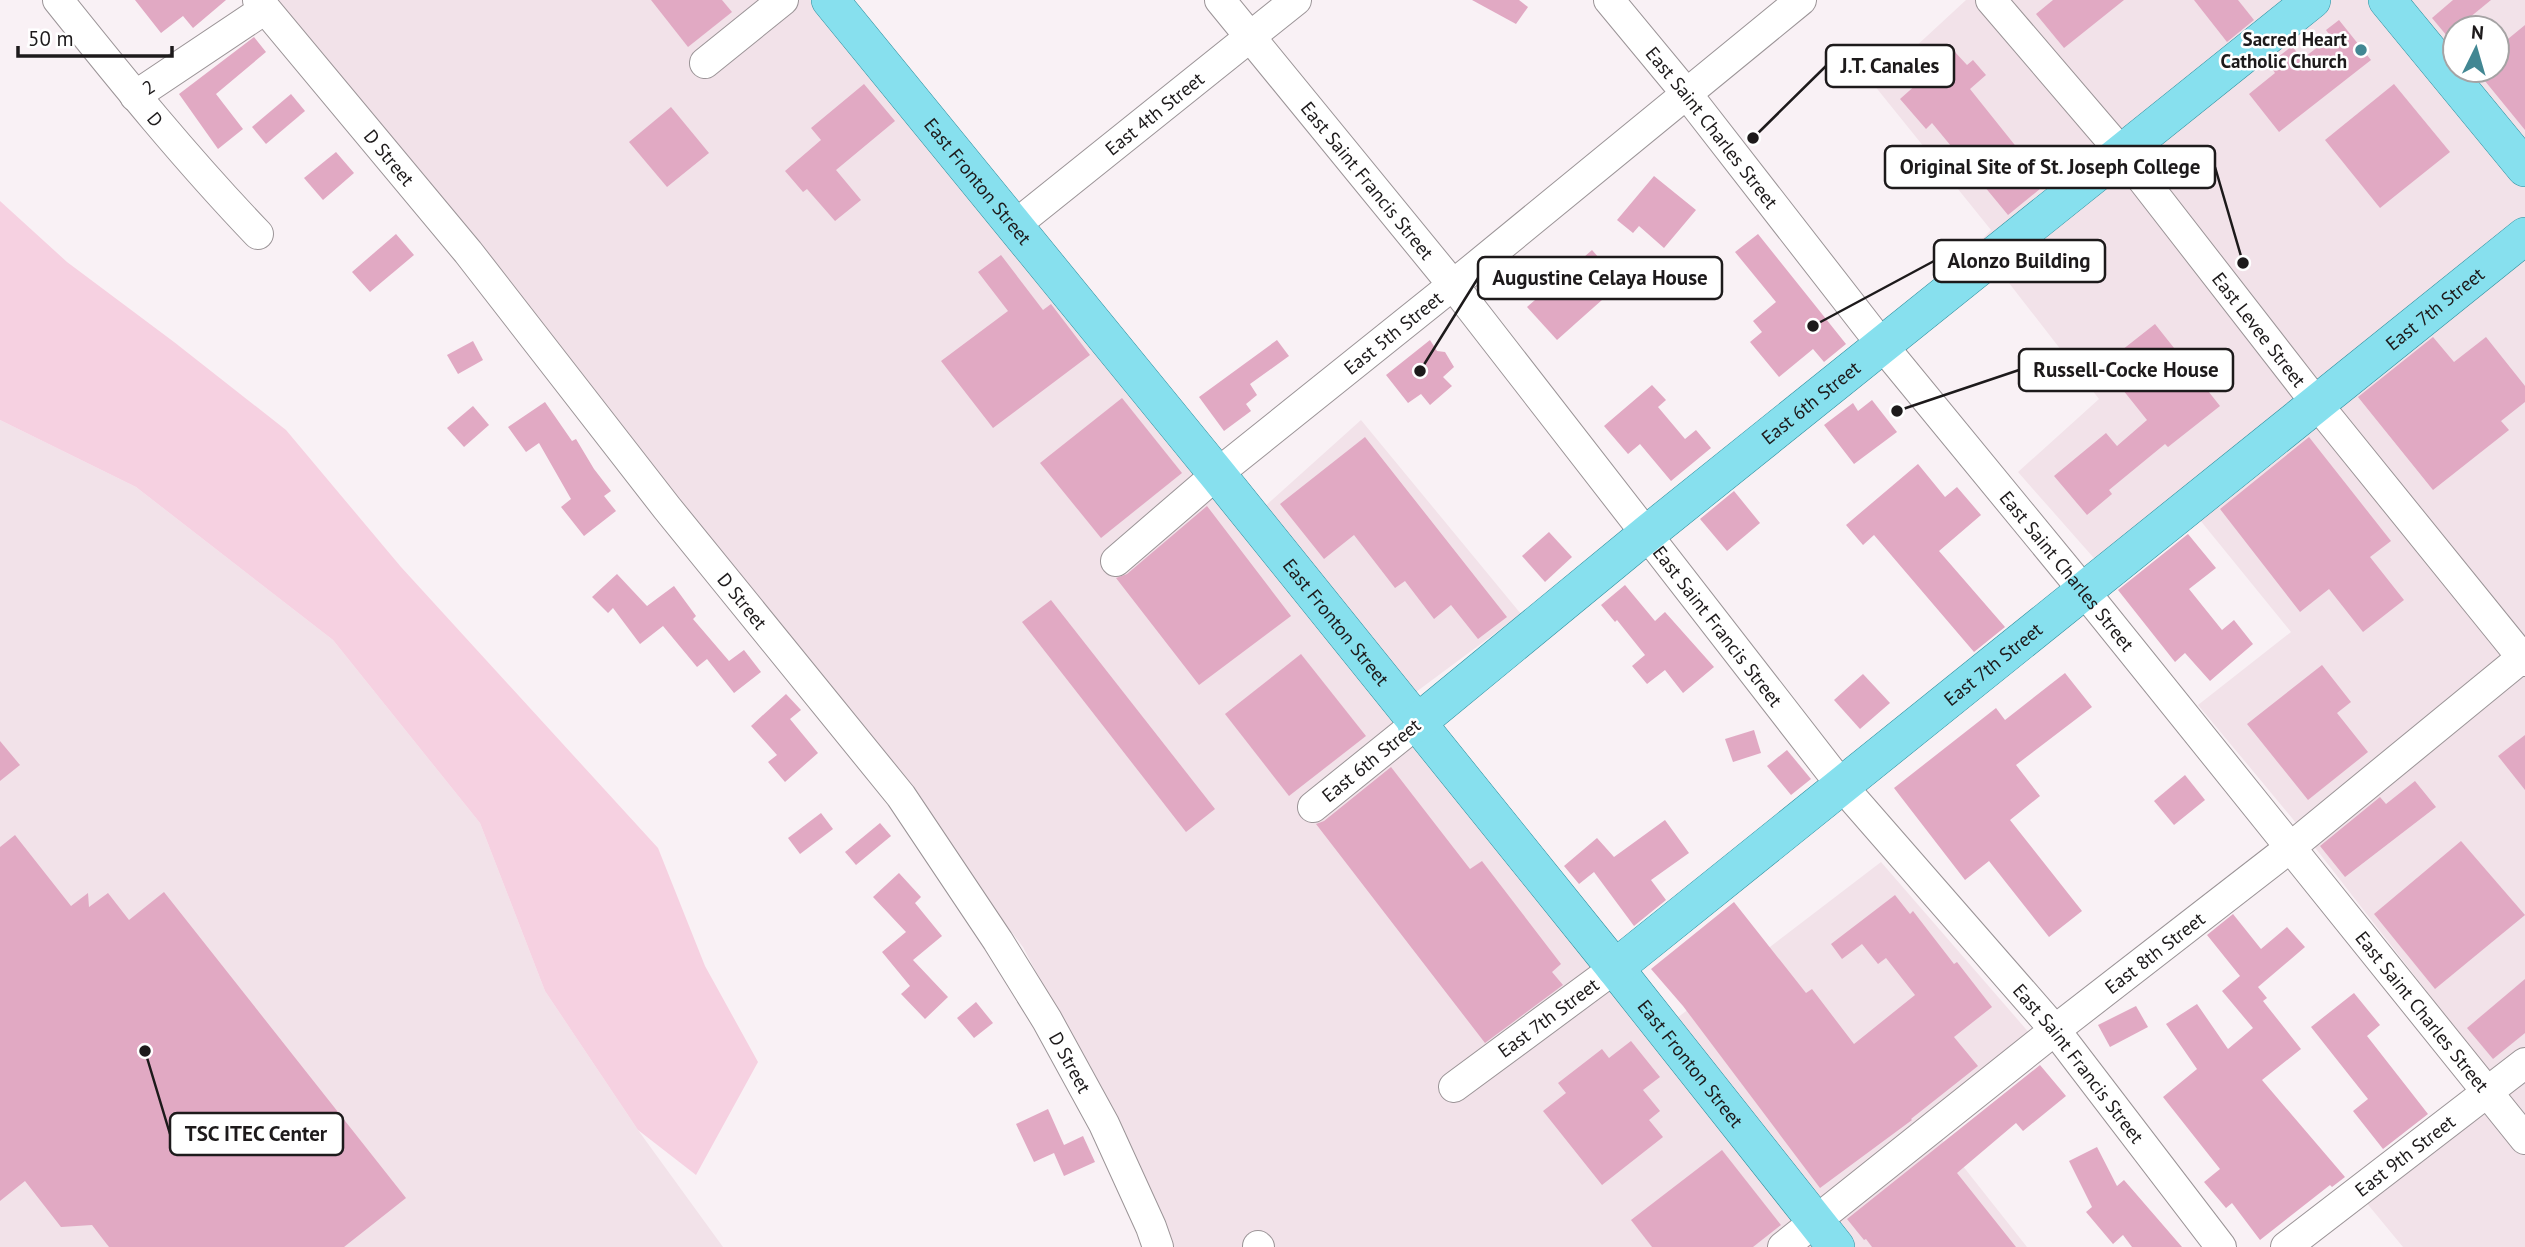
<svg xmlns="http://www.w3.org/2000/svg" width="2525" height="1247" viewBox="0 0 2525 1247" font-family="'PT Sans',sans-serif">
<rect width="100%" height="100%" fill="#f9f1f5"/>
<g fill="#f2e2e9" fill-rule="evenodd">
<path d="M275,0H849L1262,509L1361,420L1521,614L1416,692L1677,1018L1881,862L2038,1043L1932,1127L2027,1247H1274L1263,1234L1244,1247H1167L1134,1161L1023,947L694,517Z"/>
<path d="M1966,0H2525V1247H2403L2365,1201L2509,1097L2292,818L2198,705L2291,632L2178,493L2100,565L2018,472L2099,399L1978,243L1991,230L1874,85ZM2455,28H2497V70H2455Z"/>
<path d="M0,420L136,487L333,640L480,823L545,991L638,1130L723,1247H0Z"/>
</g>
<path fill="#f6d1e1" d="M0,201L67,262L174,342L286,430L401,567L658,848L705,966L758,1062L696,1175L638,1130L545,991L480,823L333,640L136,487L0,420Z"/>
<g fill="#e1a9c3">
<path d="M135,0H226L193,28L183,16L161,33Z"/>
<path d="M651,0H722L732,12L688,47Z"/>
<path d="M1472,0H1519L1528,7L1516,24Z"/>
<path d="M2053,0H2124L2064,48L2036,14Z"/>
<path d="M2194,0H2238L2254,20L2227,42Z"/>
<path d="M2453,0H2491L2447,36L2432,18Z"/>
<path d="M2339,20L2371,60L2279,132L2249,94L2275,73L2269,64L2292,46L2302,59L2331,37L2326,30Z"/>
<path d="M2525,25V130L2476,70H2497V48Z"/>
<path d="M254,37L266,52L216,94L243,129L218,149L179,94Z"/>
<path d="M1954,51L1967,65L1973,60L1986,75L1970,89L2046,184L2008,215L1932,123L1926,129L1900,99Z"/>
<path d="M864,84L895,121L836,170L861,200L835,221L807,189L803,192L785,171L821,140L811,128Z"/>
<path d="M2394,84L2450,152L2380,208L2325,140Z"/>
<path d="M291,94L305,111L266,144L252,127Z"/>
<path d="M671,107L709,153L667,187L629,142Z"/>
<path d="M336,152L354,173L323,200L304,178Z"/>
<path d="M1654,176L1696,210L1664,248L1639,226L1633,233L1617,220Z"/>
<path d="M396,234L414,255L370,292L352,272Z"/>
<path d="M1758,234L1846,344L1824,362L1813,349L1779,377L1750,342L1762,332L1753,321L1776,302L1735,252Z"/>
<path d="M1592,250L1621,283L1557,340L1527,307Z"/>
<path d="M1001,255L1043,310L1051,304L1090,355L993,428L941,361L1008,311L978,272Z"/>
<path d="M2155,324L2220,406L2168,447L2165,444L2109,490L2112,494L2087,515L2054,476L2106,433L2117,446L2147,420L2103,365Z"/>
<path d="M2433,337L2454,362L2486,337L2525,386V402L2501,421L2509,430L2433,490L2358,397Z"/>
<path d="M1277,340L1289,356L1250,384L1257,395L1246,404L1251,411L1224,431L1199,397Z"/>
<path d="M1430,340L1437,351L1445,352L1454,367L1443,377L1452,386L1430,405L1421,394L1408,403L1386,375Z"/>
<path d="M473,341L483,360L458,374L447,355Z"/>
<path d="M1652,385L1666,400L1658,407L1685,439L1696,430L1711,448L1671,481L1640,444L1628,454L1604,426Z"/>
<path d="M1122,398L1182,473L1101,538L1040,463Z"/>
<path d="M1872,400L1897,432L1854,464L1824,425L1853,403L1858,411Z"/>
<path d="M545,402L572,441L576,439L594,469L611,491L604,496L616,511L584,536L561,507L571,499L539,443L526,452L508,427Z"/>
<path d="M473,406L489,425L464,447L447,428Z"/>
<path d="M1365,437L1507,617L1478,639L1451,605L1434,619L1405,581L1395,588L1354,535L1324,559L1280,504Z"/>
<path d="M2309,437L2391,541L2370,557L2404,600L2363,632L2329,589L2300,612L2220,509Z"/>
<path d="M1918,464L1945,497L1957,487L1981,515L1939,551L2005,627L1974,652L1874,535L1863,545L1846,525Z"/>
<path d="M1734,491L1760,523L1727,551L1700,519Z"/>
<path d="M1207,506L1291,616L1199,685L1116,578L1127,574Z"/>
<path d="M1549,532L1572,557L1545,582L1522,556Z"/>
<path d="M2188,534L2216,568L2189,589L2222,630L2234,620L2253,644L2210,681L2185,653L2175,662L2118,590Z"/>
<path d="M617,574L647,606L674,586L696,616L693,619L729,661L744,650L761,672L734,693L707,659L697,667L663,626L640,644L613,608L608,613L592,597Z"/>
<path d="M1625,585L1655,621L1665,612L1714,667L1683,693L1665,670L1647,684L1632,666L1645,655L1617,620L1615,622L1601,605Z"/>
<path d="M1051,600L1215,809L1186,832L1022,622Z"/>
<path d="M1301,654L1366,736L1289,796L1225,714Z"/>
<path d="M2322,665L2351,702L2337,713L2368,752L2308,800L2247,724Z"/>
<path d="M2065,673L2092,707L2016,765L2040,796L2010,820L2082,911L2049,937L1989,861L1965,880L1894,788L1996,708L2005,720Z"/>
<path d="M1863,674L1890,703L1860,729L1834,700Z"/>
<path d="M786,694L801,710L790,719L818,753L785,782L768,762L777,755L751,726Z"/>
<path d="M1754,730L1761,753L1733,762L1725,739Z"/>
<path d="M2525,735V790L2498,756Z"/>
<path d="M0,741L20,765L0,781Z"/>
<path d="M1787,750L1811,779L1791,795L1767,766Z"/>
<path d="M1391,767L1470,869L1482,861L1561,964L1552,972L1563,985L1485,1043L1316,824L1324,821Z"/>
<path d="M2185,775L2205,800L2174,825L2154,801Z"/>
<path d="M2415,781L2436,807L2345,877L2320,846L2380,797L2386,804Z"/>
<path d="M821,813L833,829L800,854L788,838Z"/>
<path d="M1665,820L1689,853L1651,880L1666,900L1634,926L1594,872L1579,884L1564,866L1597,838L1614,857Z"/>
<path d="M880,823L891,836L856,865L845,852Z"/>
<path d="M15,835L71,906L88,893L89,907L108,893L129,920L164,892L406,1198L344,1247H109L92,1225L61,1227L25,1181L0,1201V847Z"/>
<path d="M2461,841L2525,915L2435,989L2374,914Z"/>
<path d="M899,873L921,897L915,903L942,936L913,960L948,997L925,1019L901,994L910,986L882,952L906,932L873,897Z"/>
<path d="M1895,895L1910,914L1913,911L1954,964L1957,962L1992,1007L1954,1037L1978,1066L1911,1119L1912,1120L1820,1188L1683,1006L1651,969L1734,902L1806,993L1812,989L1854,1044L1915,995L1886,958L1878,964L1862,944L1842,959L1831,944Z"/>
<path d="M2233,914L2261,949L2287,927L2305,947L2258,987L2267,998L2263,1001L2301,1049L2262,1080L2345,1177L2332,1187L2330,1185L2260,1240L2232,1203L2226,1208L2204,1182L2220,1169L2163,1097L2197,1069L2166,1024L2197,1004L2228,1049L2253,1028L2222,991L2240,976L2207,935Z"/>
<path d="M2525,979V1033L2493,1059L2467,1028Z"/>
<path d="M2354,993L2380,1025L2367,1036L2428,1114L2383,1149L2353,1111L2368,1099L2311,1027Z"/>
<path d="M976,1002L993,1023L974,1038L957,1018Z"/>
<path d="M2136,1006L2148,1027L2110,1047L2098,1025Z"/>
<path d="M1631,1041L1660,1077L1643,1090L1660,1111L1649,1120L1663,1137L1602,1185L1543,1111L1566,1093L1558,1083L1602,1049L1609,1058Z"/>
<path d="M2040,1065L2066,1096L2023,1131L2016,1123L1957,1173L2016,1247H1872L1866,1239L1864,1240L1847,1219Z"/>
<path d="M1048,1109L1064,1145L1083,1136L1095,1162L1064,1176L1054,1153L1034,1162L1016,1124Z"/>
<path d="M2097,1147L2117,1186L2124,1180L2182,1247H2132L2123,1235L2113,1244L2086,1212L2092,1207L2069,1161Z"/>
<path d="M1722,1150L1781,1225L1753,1247H1652L1631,1220Z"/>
</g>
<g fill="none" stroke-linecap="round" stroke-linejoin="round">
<defs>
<g id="minor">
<path id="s1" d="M58,0C122,80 187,160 258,234"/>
<path id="s2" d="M258,0L468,252L667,508L901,796L998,941L1047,1020L1104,1124L1151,1227L1158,1247"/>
<path id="s3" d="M1220,0L1453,285L1842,786L2055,1030L2221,1247"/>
<path id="s4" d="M1609,0L1686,93L1882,345L2084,591L2525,1139"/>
<path id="s5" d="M1991,0L2122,153L2317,404L2525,661"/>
<path d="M705,63L783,0"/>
<path id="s6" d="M135,96L265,9"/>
<path id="s7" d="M1014,226L1296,0"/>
<path id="s8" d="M1116,561L1217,474L1469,272L1801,0"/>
<path d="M1313,807L1416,724"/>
<path id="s9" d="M1454,1087L1615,968"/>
<path d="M1258,1246L1259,1247"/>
<path id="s10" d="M1783,1247L2055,1030L2291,847L2525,655"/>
<path id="s11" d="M2286,1247L2525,1063"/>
</g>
<g id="major">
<path id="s12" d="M830,0L1217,474L1615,968L1836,1247"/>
<path d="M2387,0L2525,168"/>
<path id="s13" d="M1416,724L1648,533L2312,0"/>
<path id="s14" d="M1615,968L2525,236"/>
</g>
</defs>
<use href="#minor" stroke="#9b9497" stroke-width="32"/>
<use href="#major" stroke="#2e8e9d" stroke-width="38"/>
<use href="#minor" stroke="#fff" stroke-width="30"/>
<use href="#major" stroke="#87e0ee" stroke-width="37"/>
</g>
<circle fill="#428793" stroke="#fff" stroke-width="2.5" cx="2361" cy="50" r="7"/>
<g text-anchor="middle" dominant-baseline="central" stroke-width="5" stroke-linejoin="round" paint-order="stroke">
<g font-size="19" font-weight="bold" fill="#1d1a1b" stroke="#fff" text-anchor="end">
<text x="2347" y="39">Sacred Heart<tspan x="2347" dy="22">Catholic Church</tspan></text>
</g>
<g font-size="19" fill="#1d1a1b" stroke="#fff">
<text stroke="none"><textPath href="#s6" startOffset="16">2</textPath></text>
<text stroke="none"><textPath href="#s7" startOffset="180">East 4th Street</textPath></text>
<text stroke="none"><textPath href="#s1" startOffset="154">D</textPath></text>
<text stroke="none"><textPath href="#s4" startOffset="164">East Saint Charles Street</textPath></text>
<text stroke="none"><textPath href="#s2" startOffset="205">D Street</textPath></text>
<text stroke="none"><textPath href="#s3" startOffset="233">East Saint Francis Street</textPath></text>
<text stroke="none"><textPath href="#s12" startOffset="234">East Fronton Street</textPath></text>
<text stroke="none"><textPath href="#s14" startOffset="1052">East 7th Street</textPath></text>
<text stroke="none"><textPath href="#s5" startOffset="425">East Levee Street</textPath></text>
<text stroke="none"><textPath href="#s8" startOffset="359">East 5th Street</textPath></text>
<text stroke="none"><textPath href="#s13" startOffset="509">East 6th Street</textPath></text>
<text stroke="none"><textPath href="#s4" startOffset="732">East Saint Charles Street</textPath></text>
<text stroke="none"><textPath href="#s2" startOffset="772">D Street</textPath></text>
<text stroke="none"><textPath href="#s12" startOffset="802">East Fronton Street</textPath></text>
<text stroke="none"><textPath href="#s3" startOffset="800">East Saint Francis Street</textPath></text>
<text stroke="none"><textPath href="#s14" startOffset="485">East 7th Street</textPath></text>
<text transform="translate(1371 760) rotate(-39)">East 6th Street</text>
<text stroke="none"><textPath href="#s10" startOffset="474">East 8th Street</textPath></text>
<text stroke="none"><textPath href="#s4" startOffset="1298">East Saint Charles Street</textPath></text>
<text stroke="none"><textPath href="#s9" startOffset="117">East 7th Street</textPath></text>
<text stroke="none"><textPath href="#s2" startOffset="1339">D Street</textPath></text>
<text stroke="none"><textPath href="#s3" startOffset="1367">East Saint Francis Street</textPath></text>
<text stroke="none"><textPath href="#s12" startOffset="1368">East Fronton Street</textPath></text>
<text stroke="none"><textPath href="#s11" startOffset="150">East 9th Street</textPath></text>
</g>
</g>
<path fill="none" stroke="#1d1a1b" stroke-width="2.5" d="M1753 138L1826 66M2243 263L2215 167M1813 326L1934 261M1420 371L1478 278M1897 411L2019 370M145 1051L170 1134"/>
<g fill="#1d1a1b" stroke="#fff" stroke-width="2.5">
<circle cx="1753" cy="138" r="7"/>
<circle cx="2243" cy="263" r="7"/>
<circle cx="1813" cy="326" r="7"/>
<circle cx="1420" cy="371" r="7"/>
<circle cx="1897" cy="411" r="7"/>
<circle cx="145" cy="1051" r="7"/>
</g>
<g fill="#fff" stroke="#1d1a1b" stroke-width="2.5">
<rect x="1826" y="45" width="128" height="42" rx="7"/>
<rect x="1885" y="146" width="330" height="42" rx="7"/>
<rect x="1934" y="240" width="171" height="42" rx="7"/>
<rect x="1478" y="257" width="244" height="42" rx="7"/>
<rect x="2019" y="349" width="214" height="42" rx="7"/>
<rect x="170" y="1113" width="173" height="42" rx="7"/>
</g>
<g font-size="21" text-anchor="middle" font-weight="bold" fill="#1d1a1b">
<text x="1890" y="73">J.T. Canales</text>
<text x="2050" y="174">Original Site of St. Joseph College</text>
<text x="2019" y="268">Alonzo Building</text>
<text x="1600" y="285">Augustine Celaya House</text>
<text x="2126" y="377">Russell-Cocke House</text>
<text x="256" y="1141">TSC ITEC Center</text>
</g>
<g transform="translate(2476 49) rotate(5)"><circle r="33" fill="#ffffff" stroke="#a5a3a4" stroke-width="2"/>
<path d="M0-5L12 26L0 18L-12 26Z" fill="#428793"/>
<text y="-10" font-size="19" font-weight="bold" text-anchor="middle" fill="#1d1a1b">N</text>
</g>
<path d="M18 46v10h154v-10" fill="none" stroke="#1d1a1b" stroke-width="3.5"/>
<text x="28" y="46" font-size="21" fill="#1d1a1b" stroke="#ffffff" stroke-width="5" paint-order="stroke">50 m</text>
</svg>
